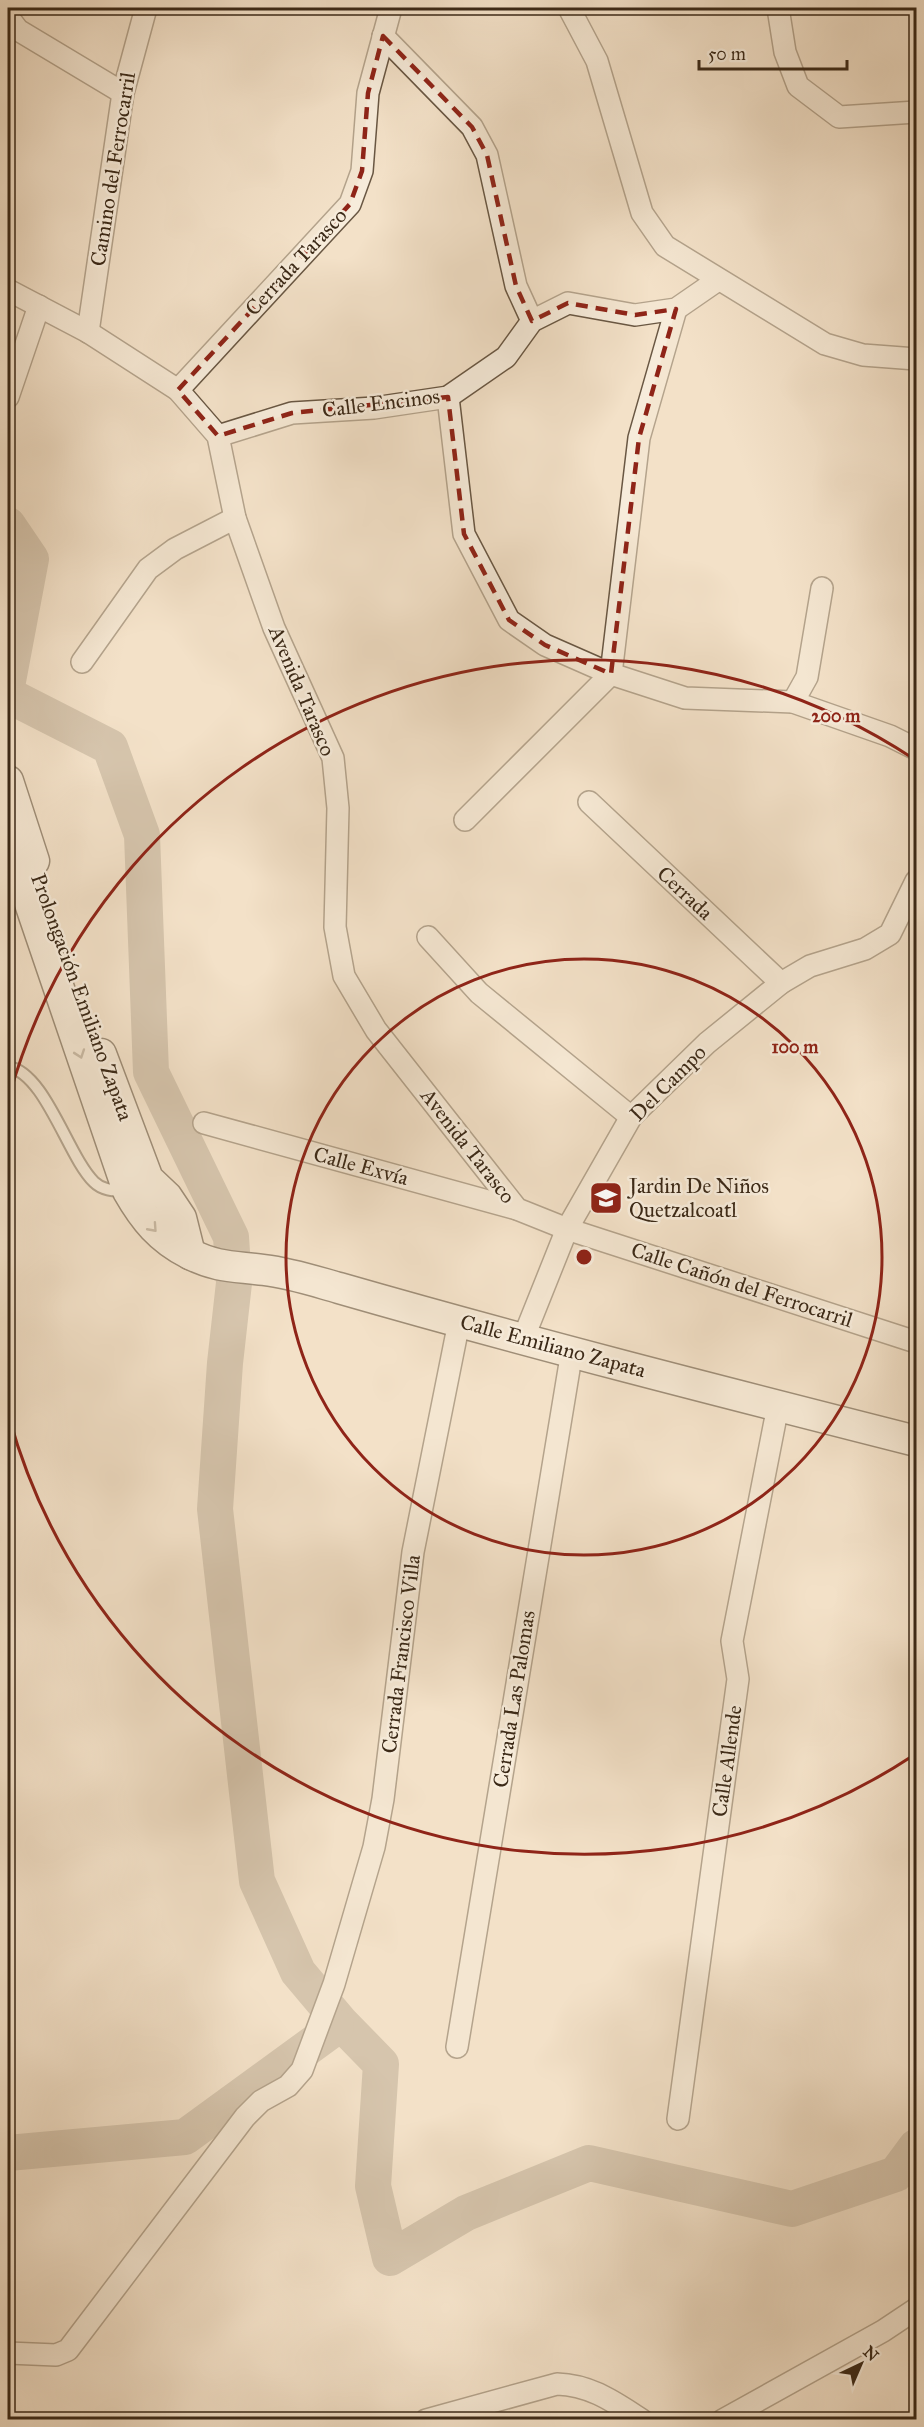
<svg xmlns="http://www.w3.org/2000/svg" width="924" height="2427" viewBox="0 0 924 2427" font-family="'IM FELL Great Primer',serif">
<rect width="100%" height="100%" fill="#f3e1c8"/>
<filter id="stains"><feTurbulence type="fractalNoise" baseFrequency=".00333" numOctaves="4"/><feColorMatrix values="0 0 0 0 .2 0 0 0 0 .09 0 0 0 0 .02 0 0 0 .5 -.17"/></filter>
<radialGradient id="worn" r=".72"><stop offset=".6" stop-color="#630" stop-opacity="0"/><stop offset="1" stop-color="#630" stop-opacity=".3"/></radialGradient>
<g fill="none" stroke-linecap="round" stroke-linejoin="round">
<g stroke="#b4a28c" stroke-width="36">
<path d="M8,525L31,559L8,681"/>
<path d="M8,695L110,747L142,835L151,1072L231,1237L234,1283L225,1363L215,1509L257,1881L298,1972L341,2023L381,2064L373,2186L390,2258L466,2213L589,2163L792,2209L896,2174L916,2147"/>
<path d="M8,2153L185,2137L336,2027"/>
</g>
<defs>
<path id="service" d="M8,1067C45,1072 68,1157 94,1182C102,1190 113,1191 124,1191"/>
<g id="minor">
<path d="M569,8L597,61L642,213L665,246L825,344L863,355L916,359"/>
<path d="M778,8L785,52L798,86L839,117L916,112"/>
<path d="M8,17L18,30L123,93"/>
<path d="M383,36L472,127L487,155L516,286L532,321"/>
<path d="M8,290L88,332L178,390L218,436L235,518L274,628L333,758L338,808L335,927L344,976L376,1030L517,1209L567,1229L916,1342"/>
<path d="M88,332L123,93L146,8"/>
<path d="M178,390L350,204L362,171L368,93L391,8"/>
<path d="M8,397L39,306"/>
<path d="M448,397L464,534L509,620L545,645L611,674L685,698L793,702L890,736L916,749"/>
<path d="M218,436L292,413L374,408L448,397L506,357L532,321L568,303L635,315L676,309L718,280"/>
<path d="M82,662L148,569L175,549L235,518"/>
<path d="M793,702L807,677L822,588"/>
<path d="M589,802L781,983"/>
<path d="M465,820L611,674L639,438L676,309"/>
<path d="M428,937L479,993L631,1117"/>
<path d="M204,1123L517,1209"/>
<path d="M523,1339L567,1229L631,1117L707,1043L781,983L810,966L865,949L890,934L916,881"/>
<path d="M457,2047L572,1351"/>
<path d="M678,2119L738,1679L732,1641L778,1406"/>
<path d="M8,2353L56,2355L68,2350L245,2117L261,2101L288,2086L302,2070L334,1984L374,1847L383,1799L413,1552L459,1322"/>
<path d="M426,2420L557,2384C591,2385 614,2402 642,2420"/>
<path d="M723,2420L883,2331L916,2309"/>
</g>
<g id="secondary">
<path d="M8,781L34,861"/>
<path d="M8,839L128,1191C144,1219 160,1239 190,1254C218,1268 234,1266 264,1270C290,1273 314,1281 339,1288C530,1343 723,1392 916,1441"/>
<path d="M101,1054L148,1179L167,1197L181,1218L190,1254"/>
</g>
</defs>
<use href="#service" stroke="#695743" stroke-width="14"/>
<use href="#minor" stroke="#695743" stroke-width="24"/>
<use href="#secondary" stroke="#3b2917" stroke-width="33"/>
<use href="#service" stroke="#f7ecdb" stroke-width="10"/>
<use href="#minor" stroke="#f7ecdb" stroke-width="21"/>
<use href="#secondary" stroke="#f7ecdb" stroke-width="30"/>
</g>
<defs><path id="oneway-chevron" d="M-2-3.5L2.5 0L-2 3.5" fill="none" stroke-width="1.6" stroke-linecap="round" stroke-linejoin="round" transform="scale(1.5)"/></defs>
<g stroke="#998a79">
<use href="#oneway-chevron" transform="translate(80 1054) rotate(71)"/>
<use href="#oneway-chevron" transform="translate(153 1228) rotate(48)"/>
</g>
<path d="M0 0H924V2427H0ZM383,36L472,127L487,155L516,286L532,321L568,303L635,315L676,309L639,438L611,674L545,645L509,620L464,534L448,397L292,413L218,436L178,390L350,204L362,171L368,93Z" fill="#f3e1c8" fill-opacity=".55" fill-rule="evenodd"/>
<path fill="none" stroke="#8f2418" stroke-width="4.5" stroke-dasharray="12 8" stroke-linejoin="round" d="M383,36L472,127L487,155L516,286L532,321L568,303L635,315L676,309L639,438L611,674L545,645L509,620L464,534L448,397L292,413L218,436L178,390L350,204L362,171L368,93Z"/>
<g fill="none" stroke="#8f2418" stroke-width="3">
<circle cx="584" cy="1257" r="298"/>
<path d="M914 1755A597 597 0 0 1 9 1417M9 1097A597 597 0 0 1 914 759"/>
</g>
<defs>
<symbol id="school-square" viewBox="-11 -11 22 22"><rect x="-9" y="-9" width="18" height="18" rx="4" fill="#8f2418" stroke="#f7ecdb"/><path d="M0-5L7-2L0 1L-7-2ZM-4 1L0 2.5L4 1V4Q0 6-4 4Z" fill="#fff"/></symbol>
</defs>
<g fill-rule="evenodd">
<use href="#school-square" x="587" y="1179" width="38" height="38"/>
</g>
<g text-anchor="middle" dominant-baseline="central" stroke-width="5" stroke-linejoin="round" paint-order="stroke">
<g font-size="21" fill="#3b2917" stroke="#f7ecdb">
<text transform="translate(113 169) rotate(-81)">Camino del Ferrocarril</text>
<text transform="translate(296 262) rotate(-47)">Cerrada Tarasco</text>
<text transform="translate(381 403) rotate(-7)">Calle Encinos</text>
<text transform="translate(302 691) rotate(67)">Avenida Tarasco</text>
<text transform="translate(685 893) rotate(43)">Cerrada</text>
<text transform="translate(82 997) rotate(70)">Prolongación Emiliano Zapata</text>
<text transform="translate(668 1083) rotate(-45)">Del Campo</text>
<text transform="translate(468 1146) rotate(52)">Avenida Tarasco</text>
<text transform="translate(361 1166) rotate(15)">Calle Exvía</text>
<text transform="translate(742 1285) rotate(18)">Calle Cañón del Ferrocarril</text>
<text transform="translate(553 1346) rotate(15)">Calle Emiliano Zapata</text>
<text transform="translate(401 1654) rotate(-83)">Cerrada Francisco Villa</text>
<text transform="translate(514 1699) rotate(-81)">Cerrada Las Palomas</text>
<text transform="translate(727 1761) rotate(-82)">Calle Allende</text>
</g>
<g font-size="21" fill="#3b2917" stroke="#f7ecdb" text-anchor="start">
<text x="629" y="1186">Jardin De Niños<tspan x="629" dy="24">Quetzalcoatl</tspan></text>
</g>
</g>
<circle cx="584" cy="1257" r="9" fill="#8f2418" stroke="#f7ecdb" stroke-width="3"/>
<g font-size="18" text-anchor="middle" font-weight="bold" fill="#8f2418" stroke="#f7ecdb" stroke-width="5" stroke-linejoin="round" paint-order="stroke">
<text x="836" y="722">200 m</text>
<text x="795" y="1053">100 m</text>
</g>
<rect width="924" height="2427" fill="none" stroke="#f3e1c8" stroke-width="30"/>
<rect x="9" y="9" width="906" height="2409" fill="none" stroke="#3b2917" stroke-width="3"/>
<rect x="15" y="15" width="894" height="2397" fill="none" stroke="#3b2917" stroke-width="1.5"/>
<g transform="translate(861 2364) rotate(44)" stroke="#f7ecdb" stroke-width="4.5" paint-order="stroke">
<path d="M0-4.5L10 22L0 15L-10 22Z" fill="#3b2917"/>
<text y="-9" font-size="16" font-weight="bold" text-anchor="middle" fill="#3b2917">N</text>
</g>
<path d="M699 60v9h148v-9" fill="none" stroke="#3b2917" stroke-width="3"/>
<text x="708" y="60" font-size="18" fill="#3b2917" stroke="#f7ecdb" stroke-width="4.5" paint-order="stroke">50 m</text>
<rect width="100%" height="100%" filter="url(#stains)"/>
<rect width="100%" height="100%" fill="url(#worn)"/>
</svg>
